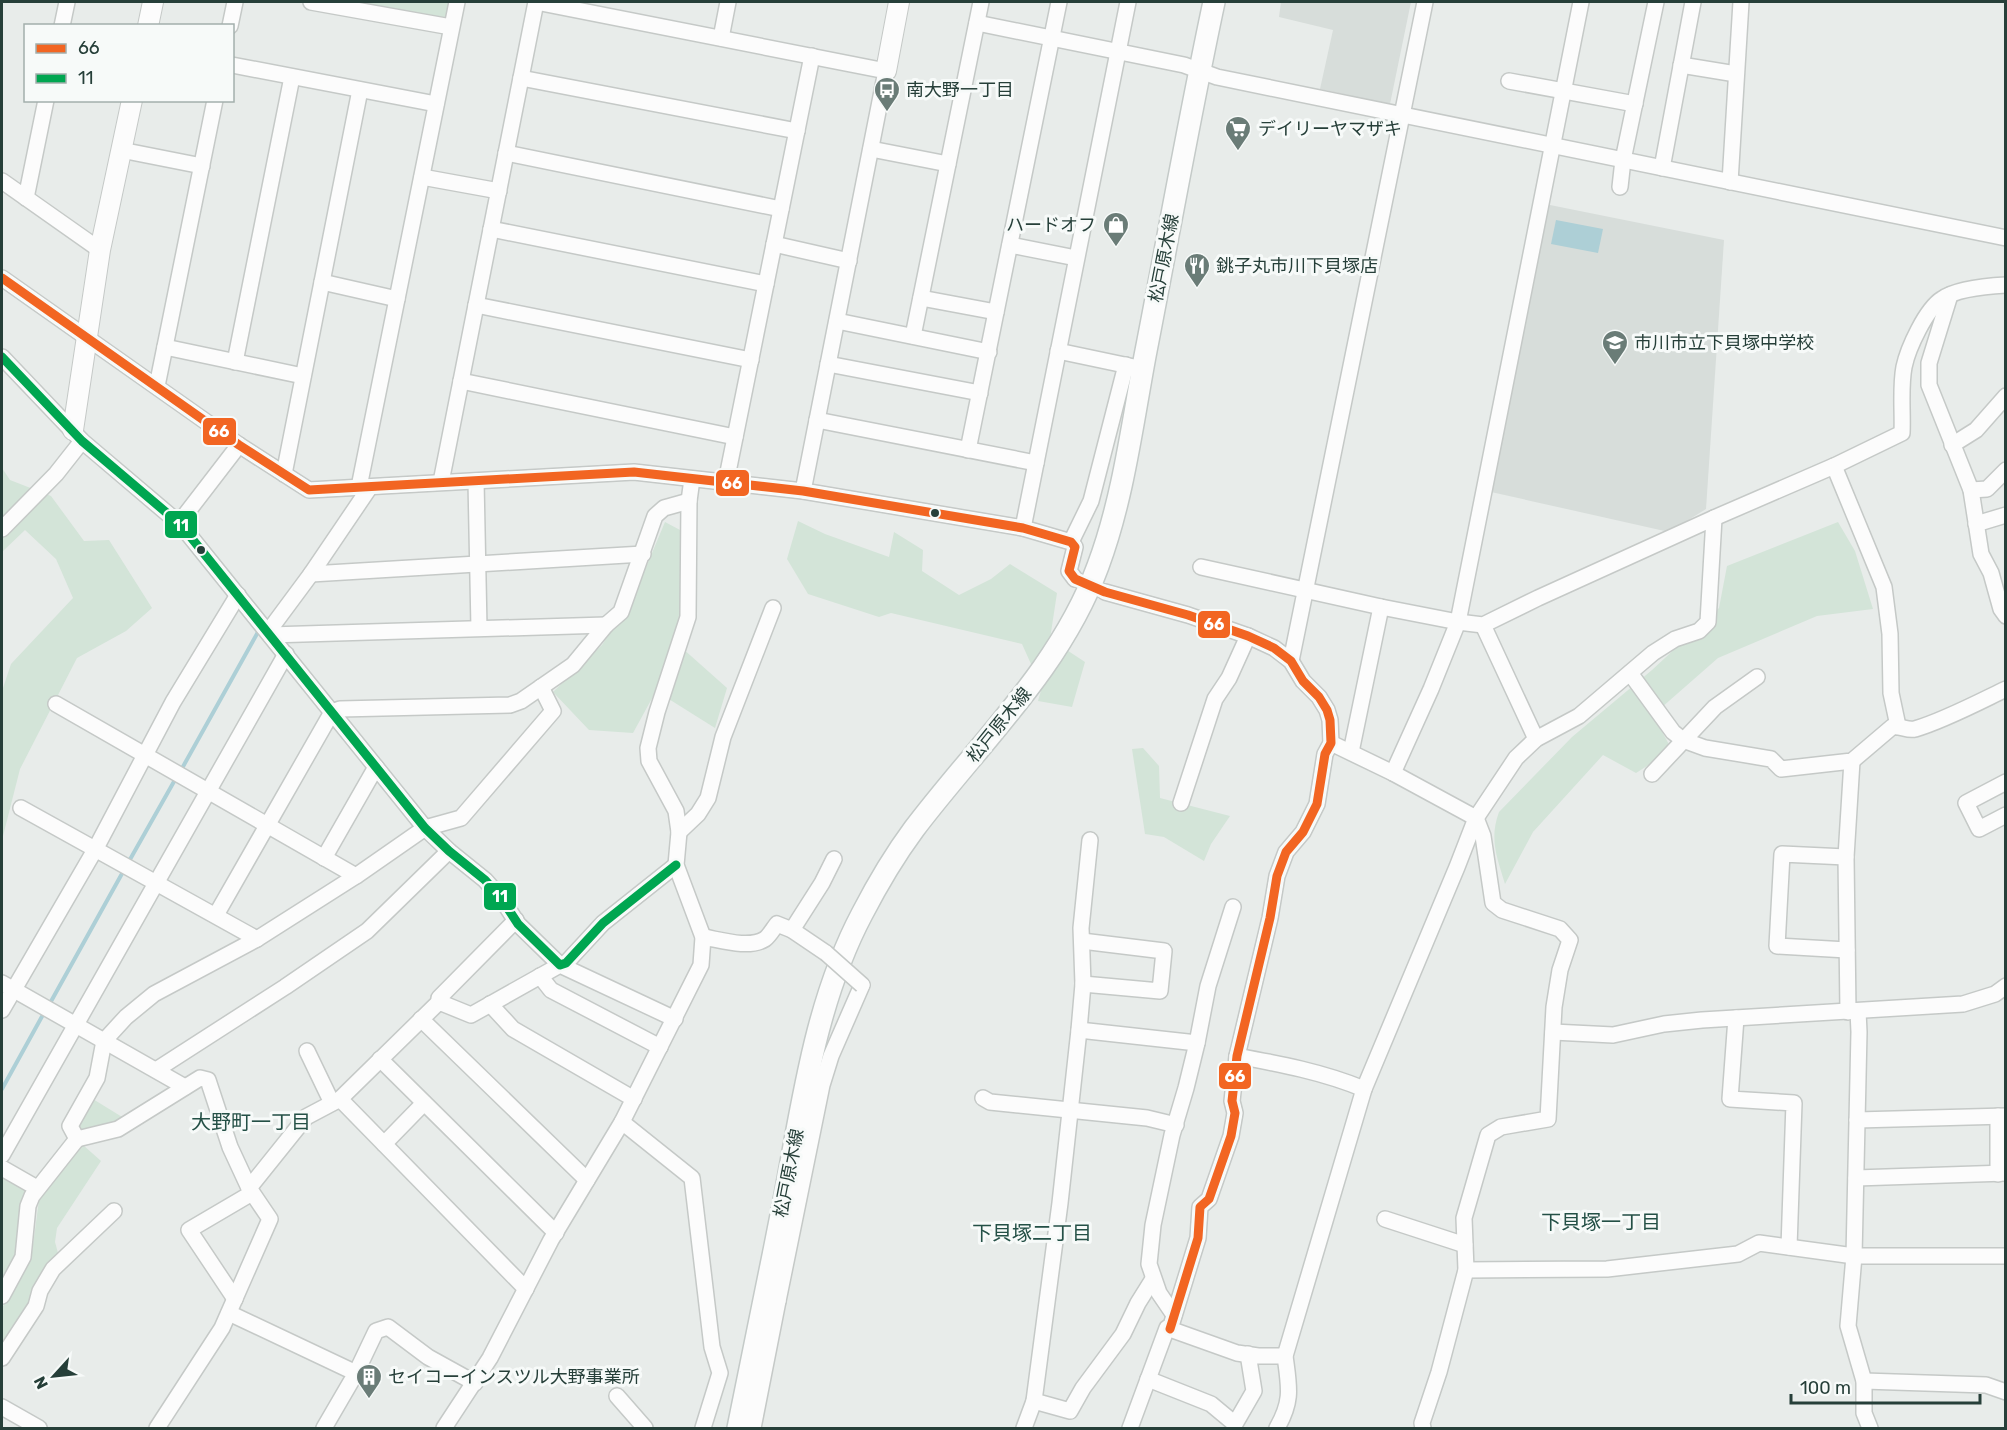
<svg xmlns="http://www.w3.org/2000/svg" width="2007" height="1430" viewBox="0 0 2007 1430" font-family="Rubik,'Noto Sans JP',sans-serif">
<rect width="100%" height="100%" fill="#e8ecea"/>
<g fill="#d7ddda">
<path d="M1281,2H1411L1390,104L1320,89L1333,30L1279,17Z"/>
<path d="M1545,204L1724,240L1706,509L1669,532L1491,492Z"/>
</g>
<g fill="#d3e4d8">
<path d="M348,2H450L447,20Z"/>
<path d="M2,468L10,480L51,496L84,541L109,540L152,608L126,631L77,658L20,769L2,840V691L11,664L73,598L56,559L25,530L2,552Z"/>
<path d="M798,521L825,534L889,557L894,532L923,550L922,571L959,595L991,579L1010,564L1057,593L1050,639L1085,662L1072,707L1038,701L1044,680L1031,664L1022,644L891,613L879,617L808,594L787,559Z"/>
<path d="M665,522L680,530L682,604L673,640L727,688L715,728L656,691L633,733L589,730L553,692L602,645L634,596Z"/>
<path d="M1838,522L1855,551L1873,609L1817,616L1718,658L1653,715L1672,750L1636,773L1603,755L1533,832L1505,884C1497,857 1489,839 1499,812L1572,737L1652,670L1719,608L1727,566Z"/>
<path d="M1143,748L1159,766L1160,798L1230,816L1211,844L1204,861L1164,837L1145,834L1132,749Z"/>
<path d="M88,1096L127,1120L79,1136L73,1126Z"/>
<path d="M83,1145L101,1161L57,1228L55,1242L58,1253L31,1299L2,1355V1308L31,1260L39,1200Z"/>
<path d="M2,1173L28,1191L16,1255L2,1282Z"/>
</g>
<path fill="#adcfd6" d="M1556,220L1603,229L1598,253L1551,244Z"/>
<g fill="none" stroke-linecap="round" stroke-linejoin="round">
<g stroke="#adcfd6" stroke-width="4">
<path d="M180,772L258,632"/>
<path d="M128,863L176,778"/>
<path d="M49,1005L124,870"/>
<path d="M2,1089L45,1011"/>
</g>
<defs>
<g id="minor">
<path d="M311,2L451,27"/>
<path d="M536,2L886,71L803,491"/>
<path d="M977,23L1184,65L1217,77L2006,238"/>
<path d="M62,26L67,2"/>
<path d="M230,26L235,2"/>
<path d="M721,38L728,2"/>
<path d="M232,65L436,104"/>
<path d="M1681,65L1736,74"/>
<path d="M521,78L797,131"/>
<path d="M1509,81L1635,104"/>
<path d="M871,149L948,164"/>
<path d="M121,150L202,166"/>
<path d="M506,153L781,209"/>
<path d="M1662,168L1693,2"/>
<path d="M422,177L499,191"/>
<path d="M2,181L100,250"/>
<path d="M1730,182L1741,2"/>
<path d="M1620,187L1623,160L1656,2"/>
<path d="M26,198L46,100"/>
<path d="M491,229L766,284"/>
<path d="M774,244L849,261"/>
<path d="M1010,245L1076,258"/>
<path d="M2,278L239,445L309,490L634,472L803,491L1023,528L1071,542L1075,547L1069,571L1075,579"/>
<path d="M322,282L397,299"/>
<path d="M1950,295L1929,363V385L1971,490L1981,554L1991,573L2001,609L2006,616"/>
<path d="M921,298L996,312"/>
<path d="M476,305L751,360"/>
<path d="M837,321L989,352"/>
<path d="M913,336L981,2"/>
<path d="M165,347L303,376"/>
<path d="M1058,351L1134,367"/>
<path d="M2,357L82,441L181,525L425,828L449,851L485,880L501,898L518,924L560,965L566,963L603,923L676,865"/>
<path d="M235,362L292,77"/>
<path d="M828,364L980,393"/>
<path d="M461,381L735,437"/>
<path d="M157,386L215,100"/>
<path d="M817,420L1036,463"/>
<path d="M1952,445L1976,430L2006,396"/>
<path d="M968,450L1059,2"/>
<path d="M1834,466L1884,587L1890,634L1891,693L1898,726"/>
<path d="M284,474L360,90"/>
<path d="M476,481L479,628"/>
<path d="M441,482L536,2"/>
<path d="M726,482L812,56"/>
<path d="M359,487L457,2"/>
<path d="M1971,490L1987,489L2006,470"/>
<path d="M179,523L239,445"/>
<path d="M1976,524L2006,515"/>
<path d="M1023,528L1128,2"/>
<path d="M2,529L56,474L82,441"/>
<path d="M1071,542L1091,501L1126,365"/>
<path d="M1201,567L1381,607L1458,622L1483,625L1538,598L1714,518L1834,466L1902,433C1903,412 1900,388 1904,367C1908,348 1926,309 1942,299C1956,289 1988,286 2006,285"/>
<path d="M311,574L643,554"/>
<path d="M1105,592L1188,615L1248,636L1274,648L1291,661L1303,681L1319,697L1327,710L1330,720L1331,743L1325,754L1317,804L1303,832L1286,852L1277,876L1270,918L1237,1056L1232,1101L1235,1113L1231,1136L1209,1199L1200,1207L1198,1238L1170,1329"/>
<path d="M1483,625L1536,739"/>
<path d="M268,632L311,574L370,487"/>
<path d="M270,635L606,625"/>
<path d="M1291,661L1425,2"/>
<path d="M1630,673L1673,732L1683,740L1705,748L1771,759L1781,769L1852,761L1892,727C1900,725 1907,731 1915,729C1943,721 1979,702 2006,689"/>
<path d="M56,704L356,876"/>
<path d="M1331,743L1393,773L1476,818L1483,836L1493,903L1502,910L1560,929L1570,940L1560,970L1554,1007L1548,1119L1501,1127L1488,1135L1464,1218L1466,1270L1439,1372L1422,1423L1423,1428"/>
<path d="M1351,752L1381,607"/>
<path d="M1393,773L1431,689L1458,622L1581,2"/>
<path d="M1652,774L1715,707L1757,677"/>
<path d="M2006,782L1966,803L1979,829L2006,815"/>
<path d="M1181,803L1215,699L1229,678L1248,636"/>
<path d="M21,808L257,939"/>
<path d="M679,832L698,814L708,798L723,737L773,608"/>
<path d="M1846,857L1782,854L1777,946L1847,950"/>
<path d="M324,858L376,767"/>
<path d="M216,915L332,712L340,709L510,705L521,701L573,665L606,625L621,612L655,516L664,508L689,501"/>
<path d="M792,930L822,883L834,859"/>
<path d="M703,937C721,940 749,949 765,939C770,935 773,929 777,924L792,930L826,953"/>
<path d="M1082,941L1164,951L1160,991L1083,984"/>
<path d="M540,976L551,990L660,1047"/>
<path d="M2,983L185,1087"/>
<path d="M439,1002V998L516,920"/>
<path d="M490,1004L513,1029L634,1099"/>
<path d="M2,1010L96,848L173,702L238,595"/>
<path d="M1858,1011L1859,1032L1854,1256L1848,1326L1864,1381V1413L1870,1428"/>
<path d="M1848,1012L1846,857L1852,761"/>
<path d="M1736,1018L1730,1099L1794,1103L1789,1247"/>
<path d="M421,1019L587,1180"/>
<path d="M1079,1030L1197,1043"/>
<path d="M1553,1032L1613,1035L1664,1024L1702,1020L1963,1004L1995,994L2006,986"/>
<path d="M307,1051L332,1103"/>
<path d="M1237,1056C1280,1064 1323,1072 1364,1089"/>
<path d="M380,1059L556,1233"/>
<path d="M156,1070L285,987L367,931L449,851"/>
<path d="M983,1098L990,1102L1147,1118L1176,1125"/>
<path d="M340,1099L526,1289"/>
<path d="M1857,1120L2006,1116"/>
<path d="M622,1122L692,1178L712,1347L720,1373L703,1428"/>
<path d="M77,1139L118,1129L200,1078L208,1080L230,1147L249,1188L270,1219L222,1328L157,1428"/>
<path d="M384,1144L424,1103"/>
<path d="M2,1155L286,654"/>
<path d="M2,1168L37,1188"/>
<path d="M1998,1174V1116"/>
<path d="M1856,1178L2006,1173"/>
<path d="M249,1188L306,1117L340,1099L439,1002L471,1015L560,965L675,1019"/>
<path d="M1385,1219L1465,1245"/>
<path d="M1466,1270L1607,1269L1738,1254L1759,1243L1854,1256H2006"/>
<path d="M2,1296L23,1257L28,1206L32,1196L77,1139L70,1126L97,1078L104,1041L126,1017L154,994L257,939L356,876L425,828L461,818L553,711L541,687"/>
<path d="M235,1299L189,1230L252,1193"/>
<path d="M778,1301L822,1085L831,1056L862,985"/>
<path d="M229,1313L356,1373L324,1428"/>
<path d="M1174,1315L1159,1293L1149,1264L1153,1225L1172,1135L1186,1088L1197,1043L1208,986L1233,907"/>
<path d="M2,1358L36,1306L40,1291L53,1269L114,1211"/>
<path d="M356,1373L376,1331L388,1327L428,1357L475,1383"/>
<path d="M1148,1379L1211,1404L1235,1424L1254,1391L1248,1354"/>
<path d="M1864,1381L1986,1385L2006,1392"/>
<path d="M617,1396L645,1428"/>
<path d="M1034,1401L1070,1411L1083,1388L1123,1334L1138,1303L1153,1279"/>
<path d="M2,1407L39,1428"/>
<path d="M444,1428L490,1358L551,1240L622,1122L701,965L703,937L676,865L679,832L676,811L649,761L648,748L657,712L688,617L689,501L692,479"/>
<path d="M753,1428L778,1301L771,1299"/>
<path d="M1024,1428L1034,1401L1060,1203L1079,1030L1083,984L1081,928L1090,840"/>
<path d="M1130,1428L1167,1328L1237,1353L1258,1356H1285"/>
<path d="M1277,1428C1293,1400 1289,1387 1285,1356L1364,1089L1457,867L1476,818L1516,758L1536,739L1579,716L1653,653L1675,639L1699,631L1708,622L1714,518"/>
</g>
<g id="tertiary">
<path d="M148,26L153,2"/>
<path d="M886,71L899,2"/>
<path d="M73,430L100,250L132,100"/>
</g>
<path id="secondary" d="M738,1428C753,1351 770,1273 785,1195C803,1100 816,1001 862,914C877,885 894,856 914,829C979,743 1060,669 1098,566C1123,499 1132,426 1145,356C1168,238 1189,119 1214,2"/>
</defs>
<use href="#minor" stroke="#c5c9c7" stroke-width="18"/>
<use href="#tertiary" stroke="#c5c9c7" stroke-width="22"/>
<use href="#secondary" stroke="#c4cac8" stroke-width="24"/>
<use href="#minor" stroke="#fcfcfc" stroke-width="15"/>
<use href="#tertiary" stroke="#fcfcfc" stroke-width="20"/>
<use href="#secondary" stroke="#fcfcfc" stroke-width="21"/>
<defs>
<path id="minor-bridge" d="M826,953L862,985"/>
</defs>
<use href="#minor-bridge" stroke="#c5c9c7" stroke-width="18" stroke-linecap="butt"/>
<use href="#minor-bridge" stroke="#fcfcfc" stroke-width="15"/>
<defs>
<path id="bus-1" d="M2,278L239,445L309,490L634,472L803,491L1023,528L1071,542L1075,547L1069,571L1075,579L1105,592L1188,615L1248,636L1274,648L1291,661L1303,681L1319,697L1327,710L1330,720L1331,743L1325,754L1317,804L1303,832L1286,852L1277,876L1270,918L1237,1056L1232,1101L1235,1113L1231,1136L1209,1199L1200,1207L1198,1238L1170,1329"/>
<path id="bus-2" d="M2,357L82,441L181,525L425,828L449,851L485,880L501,898L518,924L560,965L566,963L603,923L676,865"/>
</defs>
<use href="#bus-1" stroke="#f7faf9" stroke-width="14"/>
<use href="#bus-2" stroke="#f7faf9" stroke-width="14"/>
<use href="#bus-1" stroke="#f26522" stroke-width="9"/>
<use href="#bus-2" stroke="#00a651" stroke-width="9"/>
</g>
<defs>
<symbol id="bus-pin" viewBox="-11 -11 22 30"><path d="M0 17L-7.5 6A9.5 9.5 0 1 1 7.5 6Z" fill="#6a7c77" stroke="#f7faf9"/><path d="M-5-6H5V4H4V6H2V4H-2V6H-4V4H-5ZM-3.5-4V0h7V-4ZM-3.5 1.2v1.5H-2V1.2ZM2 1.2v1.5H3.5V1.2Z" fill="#fff"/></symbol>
<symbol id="supermarket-pin" viewBox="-11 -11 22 30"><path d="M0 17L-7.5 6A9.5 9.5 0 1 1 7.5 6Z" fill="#6a7c77" stroke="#f7faf9"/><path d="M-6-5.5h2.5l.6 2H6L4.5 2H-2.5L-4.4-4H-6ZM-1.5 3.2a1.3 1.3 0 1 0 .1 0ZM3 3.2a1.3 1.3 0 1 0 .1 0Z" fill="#fff"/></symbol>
<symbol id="shop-pin" viewBox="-11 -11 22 30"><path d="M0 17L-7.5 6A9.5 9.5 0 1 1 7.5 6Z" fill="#6a7c77" stroke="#f7faf9"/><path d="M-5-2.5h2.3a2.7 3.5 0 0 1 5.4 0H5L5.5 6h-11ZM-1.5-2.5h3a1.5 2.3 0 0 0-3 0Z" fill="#fff"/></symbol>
<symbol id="restaurant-pin" viewBox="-11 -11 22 30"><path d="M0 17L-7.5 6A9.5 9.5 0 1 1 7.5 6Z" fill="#6a7c77" stroke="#f7faf9"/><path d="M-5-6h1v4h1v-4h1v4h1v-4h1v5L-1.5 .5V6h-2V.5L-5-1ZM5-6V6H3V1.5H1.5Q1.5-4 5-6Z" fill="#fff"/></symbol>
<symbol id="school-pin" viewBox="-11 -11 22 30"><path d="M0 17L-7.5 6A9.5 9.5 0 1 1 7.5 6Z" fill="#6a7c77" stroke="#f7faf9"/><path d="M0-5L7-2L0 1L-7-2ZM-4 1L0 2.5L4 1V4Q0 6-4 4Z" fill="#fff"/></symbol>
<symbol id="building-pin" viewBox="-11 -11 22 30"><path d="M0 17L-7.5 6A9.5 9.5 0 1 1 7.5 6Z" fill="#6a7c77" stroke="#f7faf9"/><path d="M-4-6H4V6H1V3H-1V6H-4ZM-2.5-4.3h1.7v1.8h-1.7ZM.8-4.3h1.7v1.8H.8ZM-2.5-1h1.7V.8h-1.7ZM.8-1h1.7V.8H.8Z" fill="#fff"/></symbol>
</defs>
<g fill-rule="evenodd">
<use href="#bus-pin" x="872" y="75" width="30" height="40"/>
<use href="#supermarket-pin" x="1223" y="114" width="30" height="40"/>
<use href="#shop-pin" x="1101" y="210" width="30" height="40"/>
<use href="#restaurant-pin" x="1182" y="251" width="30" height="40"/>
<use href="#school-pin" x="1600" y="328" width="30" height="40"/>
<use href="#building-pin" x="354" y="1362" width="30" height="40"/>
</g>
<g fill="#263f39" stroke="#f7faf9" stroke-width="2">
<circle cx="935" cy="513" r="5"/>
<circle cx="201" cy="550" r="5"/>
</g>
<g text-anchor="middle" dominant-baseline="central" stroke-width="6" stroke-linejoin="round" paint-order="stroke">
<g font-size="18" fill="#263f39" stroke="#f7faf9" text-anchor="start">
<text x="906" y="90">南大野一丁目</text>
<text x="1258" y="129">デイリーヤマザキ</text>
<text x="1096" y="225" text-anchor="end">ハードオフ</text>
<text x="1216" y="266">銚子丸市川下貝塚店</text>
<text x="1634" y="343">市川市立下貝塚中学校</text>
<text x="388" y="1377">セイコーインスツル大野事業所</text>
</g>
<g font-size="18" fill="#263f39" stroke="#f7faf9">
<text transform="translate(1164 258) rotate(-79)">松戸原木線</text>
<text transform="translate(999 725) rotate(-51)">松戸原木線</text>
<text transform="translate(789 1173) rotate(-79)">松戸原木線</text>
</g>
<g font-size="20" fill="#245046" stroke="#f7faf9">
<text x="251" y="1122">大野町一丁目</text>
<text x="1601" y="1222">下貝塚一丁目</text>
<text x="1032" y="1233">下貝塚二丁目</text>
</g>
</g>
<g stroke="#f7faf9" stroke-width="2">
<rect x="202" y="417" width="35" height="29" rx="6" fill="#f26522"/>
<rect x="715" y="469" width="35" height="28" rx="6" fill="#f26522"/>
<rect x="164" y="510" width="34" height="29" rx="6" fill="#00a651"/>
<rect x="1197" y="610" width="34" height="29" rx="6" fill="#f26522"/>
<rect x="483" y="882" width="34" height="29" rx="6" fill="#00a651"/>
<rect x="1218" y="1062" width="34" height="28" rx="6" fill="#f26522"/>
</g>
<g font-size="16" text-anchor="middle" font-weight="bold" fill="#fff">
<text x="219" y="437">66</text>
<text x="732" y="489">66</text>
<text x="181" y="531">11</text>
<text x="1214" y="630">66</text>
<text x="500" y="902">11</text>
<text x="1235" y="1082">66</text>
</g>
<rect width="2007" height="1430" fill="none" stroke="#263f39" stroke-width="6"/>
<rect x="24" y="24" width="210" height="78" fill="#f7faf9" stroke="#a3afac" stroke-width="1.5"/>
<rect x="36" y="44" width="30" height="9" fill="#f26522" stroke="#a3afac" stroke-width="1.5"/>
<text x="78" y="54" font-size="18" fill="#263f39">66</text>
<rect x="36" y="74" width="30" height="9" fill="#00a651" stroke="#a3afac" stroke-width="1.5"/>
<text x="78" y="84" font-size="18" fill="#263f39">11</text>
<g transform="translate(54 1376) rotate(243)" stroke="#f7faf9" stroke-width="4.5" paint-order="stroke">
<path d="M0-4.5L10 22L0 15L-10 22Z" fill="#263f39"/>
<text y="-9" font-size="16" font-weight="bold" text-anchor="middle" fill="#263f39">N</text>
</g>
<path d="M1791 1394v9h189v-9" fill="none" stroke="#263f39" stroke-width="3"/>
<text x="1800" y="1394" font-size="18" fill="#263f39" stroke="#f7faf9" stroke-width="4.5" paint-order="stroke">100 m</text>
</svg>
